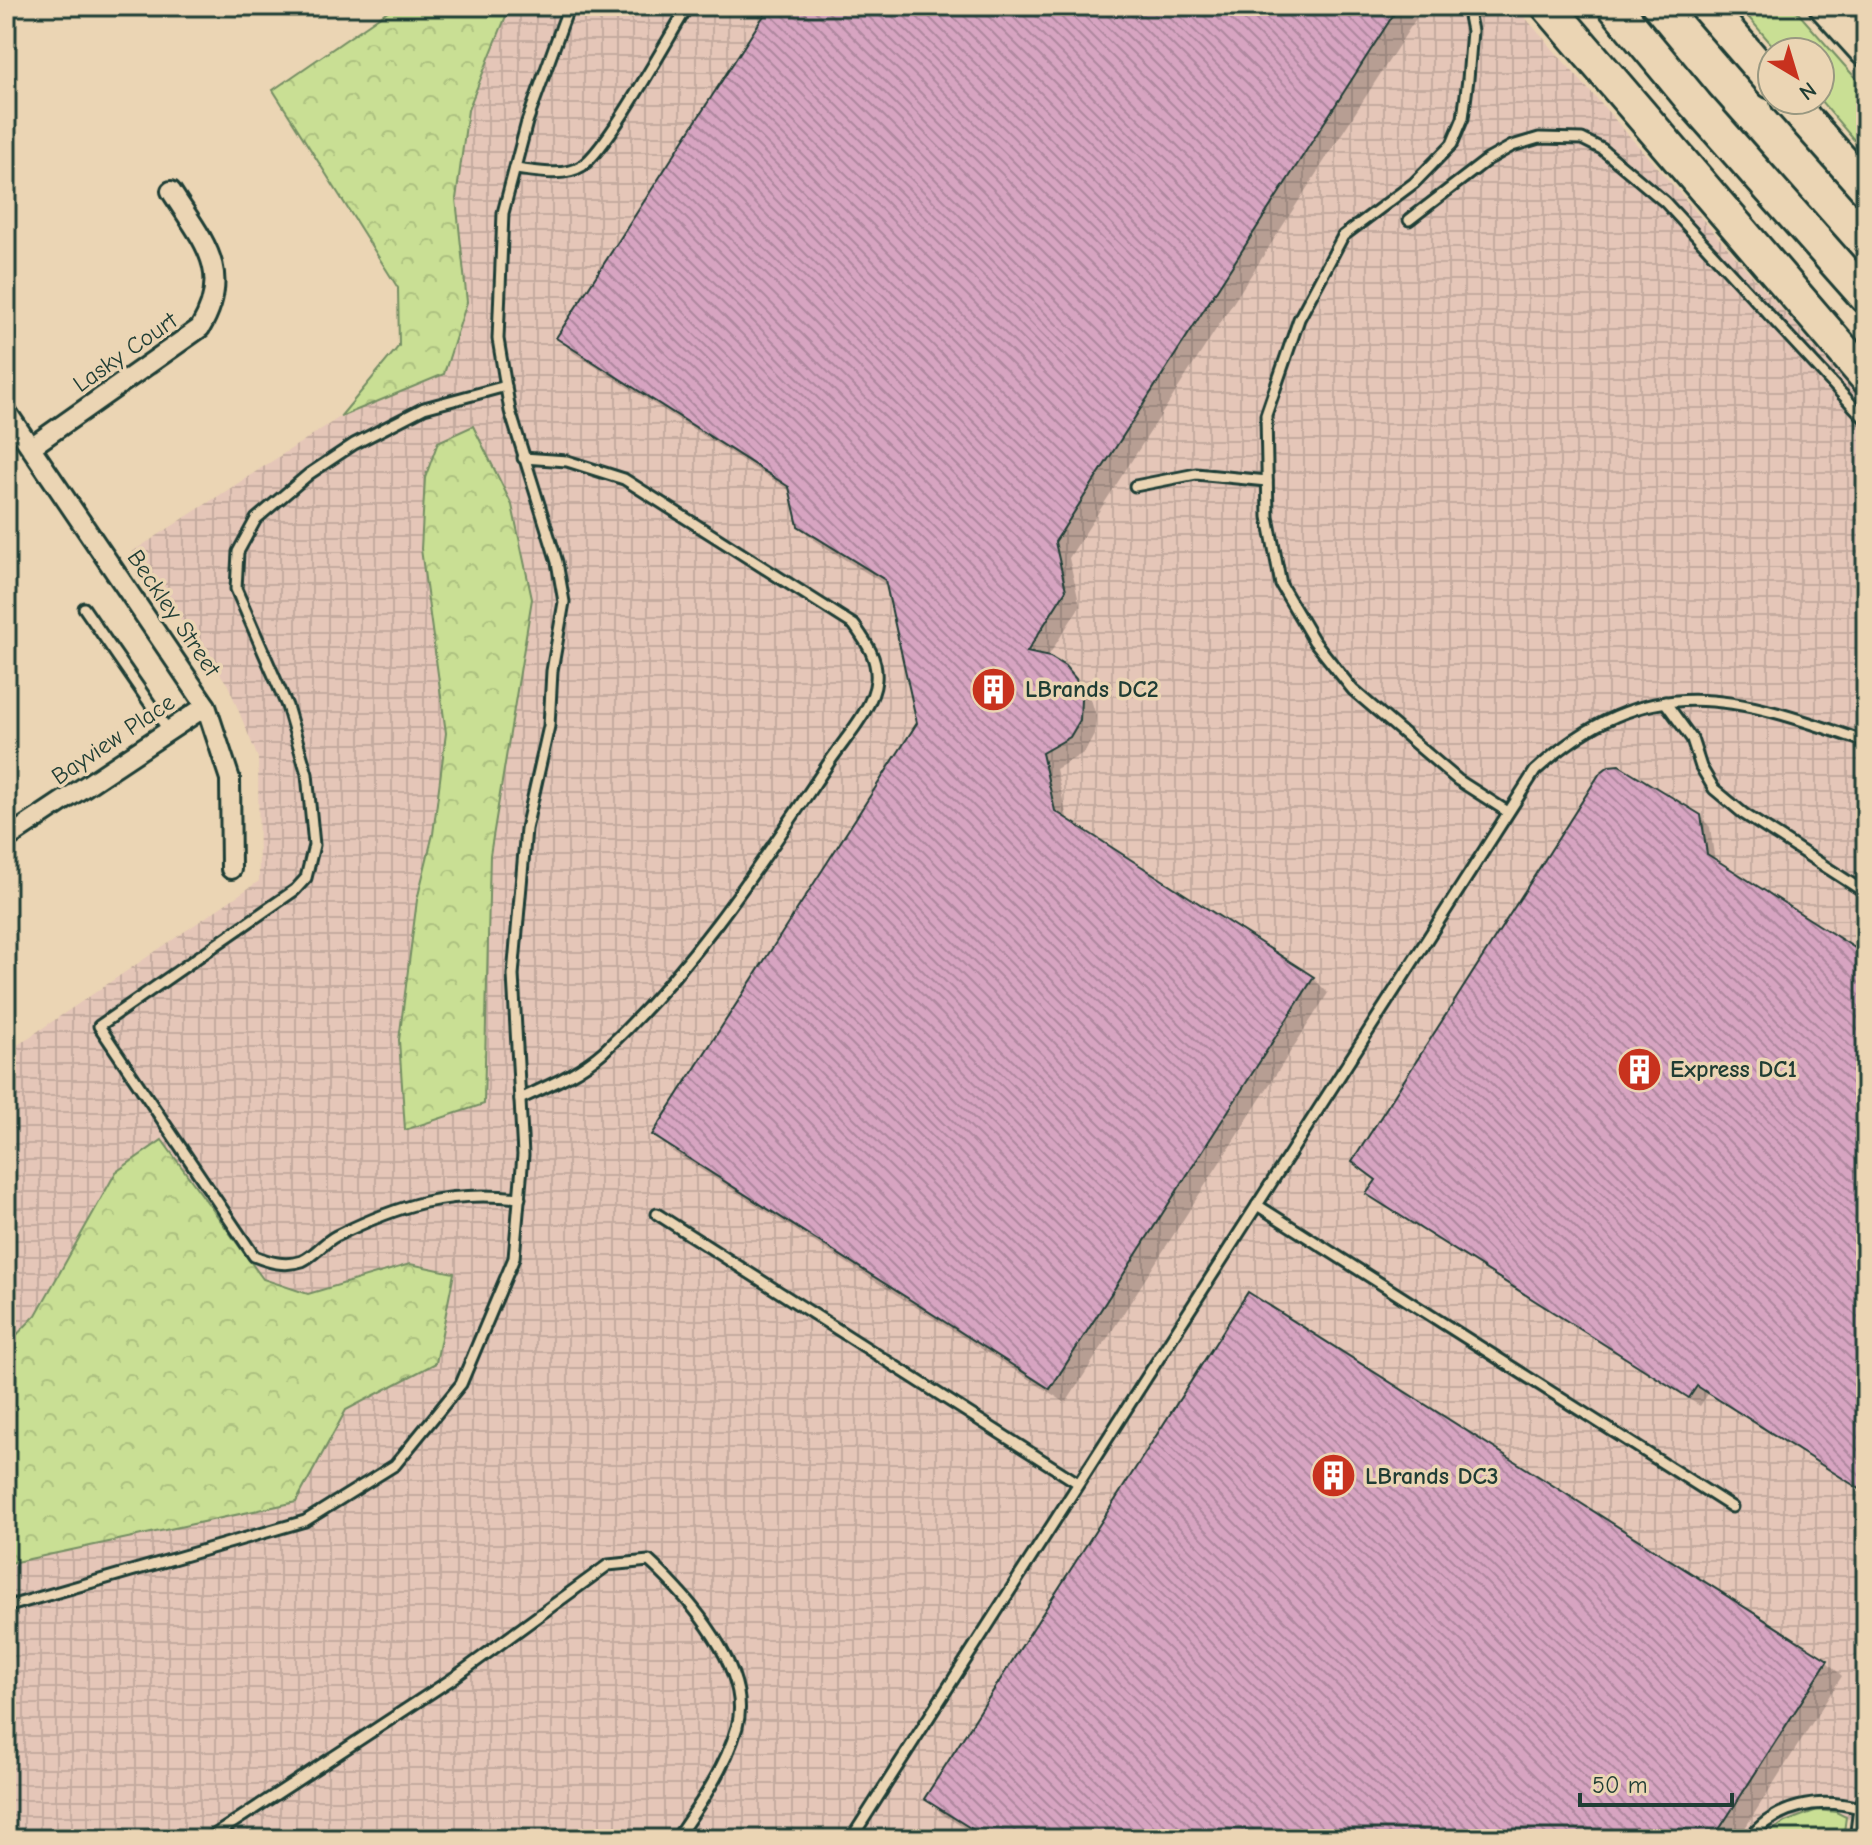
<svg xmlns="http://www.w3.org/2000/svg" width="1872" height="1845" viewBox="0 0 1872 1845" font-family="'Comic Neue',sans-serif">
<defs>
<pattern id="industrial-grid" width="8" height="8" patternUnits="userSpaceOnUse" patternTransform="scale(2)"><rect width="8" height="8" fill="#e5c6b8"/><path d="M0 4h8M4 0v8" fill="none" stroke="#c4ab9f"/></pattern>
<pattern id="forest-crowns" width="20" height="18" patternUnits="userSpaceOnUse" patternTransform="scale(2)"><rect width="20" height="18" fill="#c9df94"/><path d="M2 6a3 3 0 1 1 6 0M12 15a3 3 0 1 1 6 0" fill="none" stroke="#acc080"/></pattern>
<pattern id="building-back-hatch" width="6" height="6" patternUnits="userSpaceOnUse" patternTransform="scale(2)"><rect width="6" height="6" fill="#d7a4c1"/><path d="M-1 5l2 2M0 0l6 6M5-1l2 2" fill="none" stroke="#ae879e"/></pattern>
</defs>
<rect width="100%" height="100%" fill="#ebd5b4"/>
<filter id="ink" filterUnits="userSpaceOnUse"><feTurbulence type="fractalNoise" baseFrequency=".0125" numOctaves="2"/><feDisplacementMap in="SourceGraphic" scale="16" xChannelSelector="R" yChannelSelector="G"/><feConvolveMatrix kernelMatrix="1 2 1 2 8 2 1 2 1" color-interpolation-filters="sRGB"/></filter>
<g filter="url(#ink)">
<path fill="url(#industrial-grid)" d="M510,6H1515L1866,405V1829L1836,1812L1785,1822L1760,1839H6V1564L296,1502L346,1410L436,1363L410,1264L308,1294L263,1279L162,1140L36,1315L6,1346V1053L259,881L258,758L228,685L132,552L340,417L444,374L467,302L456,199L468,110Z"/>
<g fill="#c9df94" stroke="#748e64" stroke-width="2">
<path d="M1739,6H1792L1866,90V154L1820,100V52H1778Z"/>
<path d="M1817,1810L1836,1812L1846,1817L1843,1839H1760L1785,1822Z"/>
</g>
<g fill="url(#forest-crowns)" stroke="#748e64" stroke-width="2">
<path d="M395,6H510L468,110L456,199L467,302L444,374L340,417L399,346L398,288L273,90Z"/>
<path d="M473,426L512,505L532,599L490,855L484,1104L405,1130L399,1040L417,900L433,834L446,733L421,549L425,478L438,442Z"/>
<path d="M162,1140L263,1279L308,1294L410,1264L454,1273L436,1363L346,1410L296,1502L6,1564V1346L36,1315L116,1172Z"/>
</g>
<g fill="#0003">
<path d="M772,6H1424L1069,558L1080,606L1047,658L1080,684L1090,696L1096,716L1094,735L1085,752L1056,769L1068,822L1313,978L1328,993L1066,1403L670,1150L655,1135L919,723L888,586L815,541L800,525L792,492L574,353L559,338Z"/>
<path d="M1700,816L1710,827L1715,862L1866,958V1494L1708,1394L1700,1406L1379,1203L1369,1193L1378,1181L1355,1162Z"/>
<path d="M1826,1661L1842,1676L1738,1839H982L942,1814L927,1798Z"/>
</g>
<g fill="url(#building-back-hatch)" stroke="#1f3d34" stroke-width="2">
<path d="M770,6H1399L1055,542L1066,590L1027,652L1050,657L1065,666L1076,679L1081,699L1080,720L1070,737L1042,753L1055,811L1314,977L1050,1389L652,1135L917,723L885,580L798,526L789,487L556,338Z"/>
<path d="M1619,765L1701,815L1707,854L1866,955L1857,970L1866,976V1493L1697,1386L1689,1398L1366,1194L1376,1180L1352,1162L1600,773L1609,766Z"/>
<path d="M1248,1292L1828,1660L1713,1839H988L924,1799Z"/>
</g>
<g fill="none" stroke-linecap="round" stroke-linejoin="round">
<defs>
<g id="service">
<path d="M1467,6L1472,31L1468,79L1463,118L1452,144L1414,183L1343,236L1299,319L1266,415L1268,517L1281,585L1314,641L1353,690L1458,780L1508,812"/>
<path d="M515,169C535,171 563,178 582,166C609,147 667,40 688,6"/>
<path d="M1409,220L1487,160L1512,146L1539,138L1582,139L1602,149L1665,202L1866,420"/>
<path d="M506,386L424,408L354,444L309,474L256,519L238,552L236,589L287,706L307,774L314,845L306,878L295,890L99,1026L254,1256C269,1262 285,1267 302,1261C314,1256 324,1242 336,1236C401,1204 448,1190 520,1198"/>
<path d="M1135,486L1196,474L1267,481"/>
<path d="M84,608L168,730"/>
<path d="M1665,702L1692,739L1701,767L1714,789L1744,814L1866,893"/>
<path d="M520,1099C550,1085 579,1073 604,1051C694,967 760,865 828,764C843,741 874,708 876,680C878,658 866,642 854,625L624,479L567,461L523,458"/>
<path d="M1257,1205L1732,1507"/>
<path d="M657,1214L1078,1483"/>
<path d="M6,1607L305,1521L395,1465L461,1384L514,1258L523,1155L513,975L526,829L549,726L552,671L564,602L557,562L510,411L498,339L503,213L527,122L569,6"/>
<path d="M208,1839L452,1679L608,1565L649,1561C688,1597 753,1670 737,1727C726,1767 699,1806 676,1839"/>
<path d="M851,1839L1535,771C1648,667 1735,696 1866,742"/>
<path d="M1749,1839C1775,1805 1819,1797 1859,1808"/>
<path d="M1855,1839L1859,1808L1866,1788"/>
</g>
<g id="minor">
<path d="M6,411L206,706L230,779L231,869"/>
<path d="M31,447L200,328C234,271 202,240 171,191"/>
<path d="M6,839L206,706"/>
</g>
<g id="motorway">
<path d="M1548,6L1866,377"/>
<path d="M1614,6L1696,105L1866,297"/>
<path d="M1706,6L1772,82"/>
<path d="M1826,6L1866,50"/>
<path d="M1788,100L1866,188"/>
</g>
</defs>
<use href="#service" stroke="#1f3d34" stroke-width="15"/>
<use href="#minor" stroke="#1f3d34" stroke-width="24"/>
<use href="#motorway" stroke="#1f3d34" stroke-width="38"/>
<use href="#service" stroke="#ebd5b4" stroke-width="9"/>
<use href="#minor" stroke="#ebd5b4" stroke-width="18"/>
<use href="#motorway" stroke="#ebd5b4" stroke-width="32"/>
</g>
</g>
<defs>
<symbol id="building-disc" viewBox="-11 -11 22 22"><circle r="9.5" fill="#c8321e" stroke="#ebd5b4"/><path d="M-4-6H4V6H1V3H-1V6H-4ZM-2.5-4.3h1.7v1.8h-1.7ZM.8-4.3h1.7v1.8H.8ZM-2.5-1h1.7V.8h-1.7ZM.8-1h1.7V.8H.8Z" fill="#fff"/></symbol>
</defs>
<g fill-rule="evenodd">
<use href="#building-disc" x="968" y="664" width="51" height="51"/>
<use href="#building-disc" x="1614" y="1044" width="51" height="51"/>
<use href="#building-disc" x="1308" y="1450" width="51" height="51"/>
</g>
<g text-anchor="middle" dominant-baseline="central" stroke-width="7" stroke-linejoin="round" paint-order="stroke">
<g font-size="24" fill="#1f3d34" stroke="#ebd5b4">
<text transform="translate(125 352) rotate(-35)">Lasky Court</text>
<text transform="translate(174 613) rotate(56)">Beckley Street</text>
<text transform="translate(113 739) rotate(-34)">Bayview Place</text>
</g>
<g font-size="24" font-weight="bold" fill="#1f3d34" stroke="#ebd5b4" text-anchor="start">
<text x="1025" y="689">LBrands DC2</text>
<text x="1670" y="1069">Express DC1</text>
<text x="1365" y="1476">LBrands DC3</text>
</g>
</g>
<rect width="1872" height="1845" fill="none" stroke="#ebd5b4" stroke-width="32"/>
<rect x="16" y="16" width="1840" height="1813" fill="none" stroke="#1f3d34" stroke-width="3" filter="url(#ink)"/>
<g transform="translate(1796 76) rotate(142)"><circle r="38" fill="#ebd5b4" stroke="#999881" stroke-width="2"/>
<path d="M0-6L14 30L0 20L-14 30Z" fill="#c8321e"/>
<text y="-12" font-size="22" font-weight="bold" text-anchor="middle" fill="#1f3d34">N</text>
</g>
<path d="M1580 1793v12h152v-12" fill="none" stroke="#1f3d34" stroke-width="4"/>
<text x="1592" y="1793" font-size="24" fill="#1f3d34" stroke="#ebd5b4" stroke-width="6" paint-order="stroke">50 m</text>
</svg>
